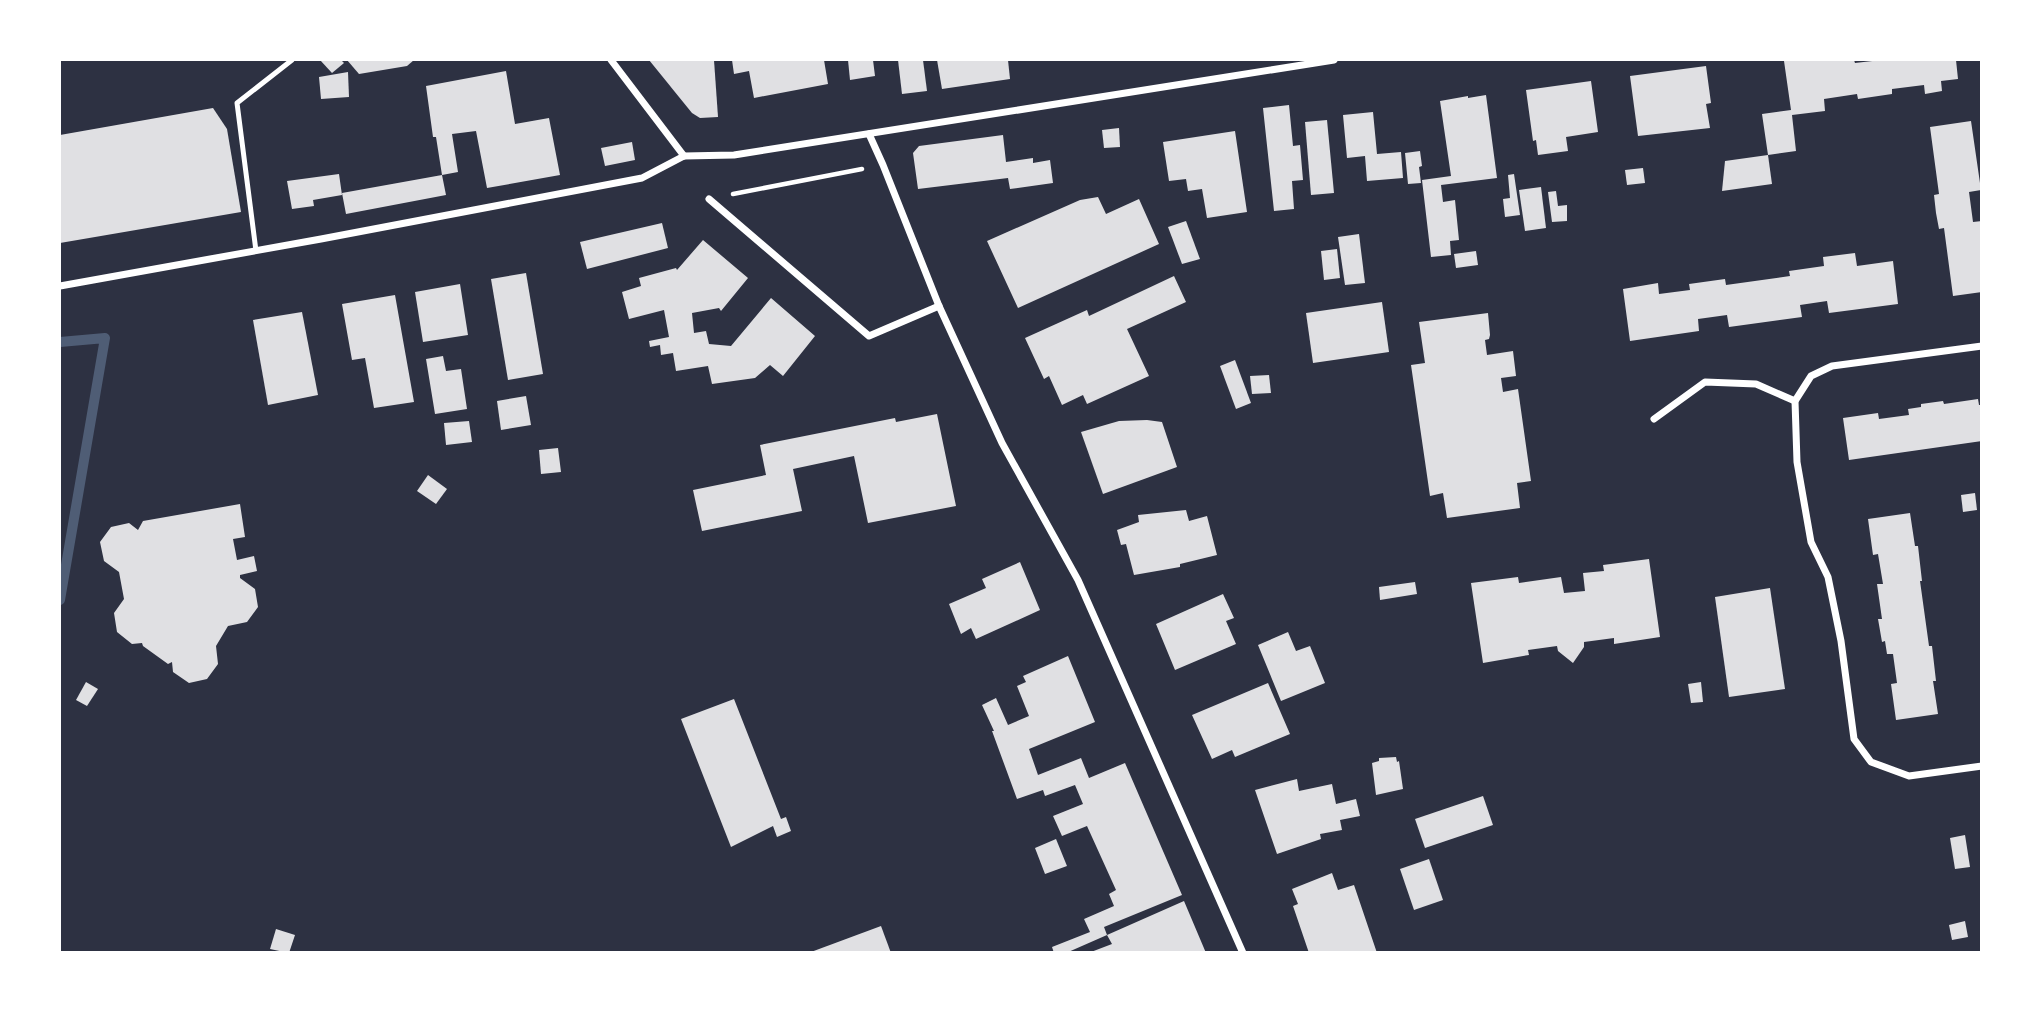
<svg xmlns="http://www.w3.org/2000/svg" width="2041" height="1012" viewBox="0 0 2041 1012" font-family="'PT Sans Narrow',sans-serif">
<rect width="100%" height="100%" fill="#2d3142"/>
<g fill="none" stroke-linecap="round" stroke-linejoin="round">
<path stroke="#4f5d75" stroke-width="10" d="M60,342L105,338L60,600"/>
</g>
<g fill="#e0e0e3">
<path d="M320,60H341L344,63L332,73Z"/>
<path d="M347,60H414L407,66L359,74Z"/>
<path d="M649,60H714L718,117L700,118L692,113Z"/>
<path d="M732,60H824L828,84L754,98L749,71L734,74Z"/>
<path d="M848,60H873L875,76L850,80Z"/>
<path d="M898,60H923L927,91L902,94Z"/>
<path d="M937,60H1008L1010,79L942,89Z"/>
<path d="M1792,60H1854L1855,63L1881,60H1956L1958,79L1941,81L1942,91L1925,94L1924,85L1892,89V94L1858,99L1857,94L1824,99L1825,111L1792,115L1796,151L1768,155L1762,114L1791,110L1784,61Z"/>
<path d="M1706,66L1711,103L1706,104L1710,128L1638,136L1630,76Z"/>
<path d="M506,71L515,124L549,118L560,175L487,188L476,131L452,134L458,172L442,175L446,195L346,214L342,193L442,175L436,137H433L426,86Z"/>
<path d="M348,72L349,97L321,99L319,77Z"/>
<path d="M1591,81L1598,132L1566,137L1568,151L1538,155L1536,140L1533,141L1526,90Z"/>
<path d="M1486,95L1497,178L1441,185L1443,202L1455,200L1459,240L1450,241L1451,255L1431,257L1422,180L1451,176L1440,101L1468,96V98Z"/>
<path d="M1289,105L1293,146L1300,145L1303,180L1292,181L1294,209L1274,211L1263,108Z"/>
<path d="M213,108L227,129L241,212L60,243V135Z"/>
<path d="M1373,112L1377,154L1401,152L1403,178L1367,181L1365,156L1347,158L1343,115Z"/>
<path d="M1327,120L1334,193L1311,195L1305,122Z"/>
<path d="M1971,121L1981,190L1969,192L1973,222L1982,221V292L1953,296L1944,228L1939,229L1936,213L1934,195L1939,194L1930,127Z"/>
<path d="M1119,128L1120,147L1104,148L1102,130Z"/>
<path d="M1235,131L1247,212L1207,218L1202,189L1188,191L1186,179L1169,181L1163,142Z"/>
<path d="M1003,135L1006,162L1033,158V163L1050,160L1053,183L1010,189L1008,178L918,189L913,153L919,146Z"/>
<path d="M632,142L635,160L605,166L601,148Z"/>
<path d="M1420,151L1422,166L1419,167L1421,183L1408,184L1405,153Z"/>
<path d="M1768,155L1772,184L1722,191L1725,161Z"/>
<path d="M1643,168L1645,183L1627,185L1625,170Z"/>
<path d="M339,174L342,195L313,200L314,206L292,209L287,181Z"/>
<path d="M1514,174L1520,215L1505,217L1503,199L1510,198L1508,175Z"/>
<path d="M1541,187L1546,228L1525,231L1519,190Z"/>
<path d="M1556,191L1558,206L1567,205V221L1552,222L1548,192Z"/>
<path d="M1098,197L1106,214L1139,199L1159,244L1018,308L987,241L1080,200Z"/>
<path d="M1186,221L1200,259L1182,264L1168,227Z"/>
<path d="M662,223L668,248L587,269L580,242Z"/>
<path d="M1359,234L1365,283L1345,285L1338,237Z"/>
<path d="M703,240L748,278L721,311L719,308L692,313L694,333L706,331L709,344L731,346L771,298L815,336L783,376L770,365L755,378L712,384L708,366L676,371L673,353L661,355L660,345L650,347L649,341L669,337L664,310L629,319L622,292L641,286L639,278L676,268L677,270Z"/>
<path d="M1337,249L1340,278L1324,280L1321,251Z"/>
<path d="M1476,251L1478,265L1456,268L1454,254Z"/>
<path d="M1855,253L1857,266L1893,261L1898,304L1829,313L1827,301L1800,305L1802,317L1729,327L1727,315L1698,319L1699,331L1630,341L1623,289L1658,283L1659,294L1690,290L1689,284L1725,279L1726,285L1790,276L1789,271L1824,266L1823,257Z"/>
<path d="M526,273L543,374L508,380L491,279Z"/>
<path d="M1174,276L1186,302L1127,329L1149,376L1087,404L1083,395L1062,405L1049,376L1044,379L1025,338L1087,310L1089,316Z"/>
<path d="M460,284L468,335L423,342L415,292Z"/>
<path d="M395,295L414,402L374,408L365,358L352,360L342,304Z"/>
<path d="M1382,302L1389,352L1313,363L1306,313Z"/>
<path d="M302,312L318,395L268,405L253,320Z"/>
<path d="M1488,313L1490,335L1489,339L1485,340L1487,355L1513,351L1516,376L1501,378L1503,392L1518,389L1531,481L1517,483L1520,508L1447,518L1443,493L1430,496L1411,365L1425,363L1419,322Z"/>
<path d="M443,356L446,371L461,369L467,409L435,414L426,359Z"/>
<path d="M1235,360L1251,403L1236,409L1220,366Z"/>
<path d="M1269,375L1271,393L1252,394L1250,376Z"/>
<path d="M526,396L531,425L501,430L497,401Z"/>
<path d="M1978,399L1979,405H1982V441L1849,460L1843,418L1878,413L1879,419L1909,415L1908,409L1921,407V404L1943,401L1944,404Z"/>
<path d="M937,414L956,506L868,523L854,456L793,469L802,511L702,531L693,490L766,475L760,445L895,418L896,422Z"/>
<path d="M1147,420L1162,422L1177,467L1103,494L1081,432L1119,421Z"/>
<path d="M469,421L472,442L446,445L444,423Z"/>
<path d="M558,448L561,472L541,474L539,450Z"/>
<path d="M428,475L447,489L436,504L417,491Z"/>
<path d="M1975,493L1977,510L1963,512L1961,495Z"/>
<path d="M240,504L245,537L233,539L237,560L254,556L257,571L240,575V578L255,589L258,607L247,622L228,626L216,646L218,664L207,679L189,683L173,672L172,662L168,664L143,646L142,643L132,644L117,632L114,613L124,599L119,572L104,561L100,542L111,527L129,523L138,530L143,521Z"/>
<path d="M1186,510L1189,521L1207,516L1217,555L1180,564V567L1134,575L1126,544L1121,545L1117,530L1139,522L1138,515Z"/>
<path d="M1910,513L1915,546H1918L1922,581H1920L1929,646H1932L1936,681H1933L1938,714L1896,720L1891,684L1897,683L1893,654H1887L1885,641L1882,642L1878,619H1882L1877,584H1883L1878,554L1873,555L1868,519Z"/>
<path d="M1649,559L1660,637L1614,644V638L1584,642V647L1573,663L1558,651L1557,646L1528,650L1529,655L1483,663L1471,583L1518,577L1519,583L1561,577L1564,593L1585,591L1583,573L1604,571L1603,565Z"/>
<path d="M1020,562L1040,610L976,639L971,628L961,634L949,604L986,588L982,579Z"/>
<path d="M1415,582L1417,594L1380,600L1379,587Z"/>
<path d="M1770,588L1785,689L1729,697L1715,597Z"/>
<path d="M1223,594L1234,618L1226,621L1236,644L1175,670L1156,624Z"/>
<path d="M1288,632L1296,651L1310,646L1325,683L1281,701L1258,645Z"/>
<path d="M1068,656L1095,722L1029,749L1038,775L1081,758L1089,778L1125,763L1182,895L1104,927L1107,935L1184,901L1206,953L1091,952L1112,944L1107,935L1066,953H1054L1052,947L1090,932L1084,919L1114,906L1109,894L1116,890L1087,826L1062,836L1053,816L1083,804L1075,785L1045,796L1043,790L1017,799L992,731H994L982,705L996,698L1008,725L1029,716L1017,686L1026,682L1023,676Z"/>
<path d="M86,682L98,689L87,706L76,700Z"/>
<path d="M1701,682L1703,702L1691,703L1688,684Z"/>
<path d="M1268,683L1290,734L1235,757L1232,750L1212,759L1192,715Z"/>
<path d="M734,699L781,819L786,817L791,831L777,837L773,826L731,847L681,719Z"/>
<path d="M1396,757L1397,762L1399,761L1403,789L1376,795L1372,763L1379,761V758Z"/>
<path d="M1297,779L1299,791L1332,784L1336,804L1356,799L1360,816L1340,820L1342,830L1320,834L1321,839L1277,854L1255,790Z"/>
<path d="M1483,796L1493,825L1425,848L1415,819Z"/>
<path d="M1965,835L1970,867L1955,869L1950,838Z"/>
<path d="M1056,839L1067,866L1045,874L1035,848Z"/>
<path d="M1429,859L1443,900L1414,910L1400,869Z"/>
<path d="M1332,873L1338,890L1354,885L1377,953H1309L1293,906L1298,904L1292,889Z"/>
<path d="M1965,921L1968,937L1952,940L1949,925Z"/>
<path d="M881,926L891,953H811V952Z"/>
<path d="M276,929L295,935L289,953L270,949Z"/>
</g>
<g fill="none" stroke-linecap="round" stroke-linejoin="round">
<path stroke="#fff" stroke-width="4.5" d="M733,194L862,169"/>
<path stroke="#fff" stroke-width="5" d="M256,251L237,103L292,60"/>
<g stroke="#fff" stroke-width="7">
<path d="M611,60L684,156"/>
<path d="M869,134L883,165L939,306L1002,443L1078,580L1243,953"/>
<path d="M709,199L869,336L939,306"/>
<path d="M60,286L321,239L642,178L684,156L734,155L1334,60"/>
<path d="M1982,346L1832,366L1811,376L1795,401L1797,462L1811,542L1828,577L1841,641L1854,739L1871,762L1909,776L1982,766"/>
<path d="M1654,419L1705,382L1756,384L1795,401"/>
</g>
</g>
<rect width="2041" height="1012" fill="none" stroke="#ffffff" stroke-width="122"/>
</svg>
